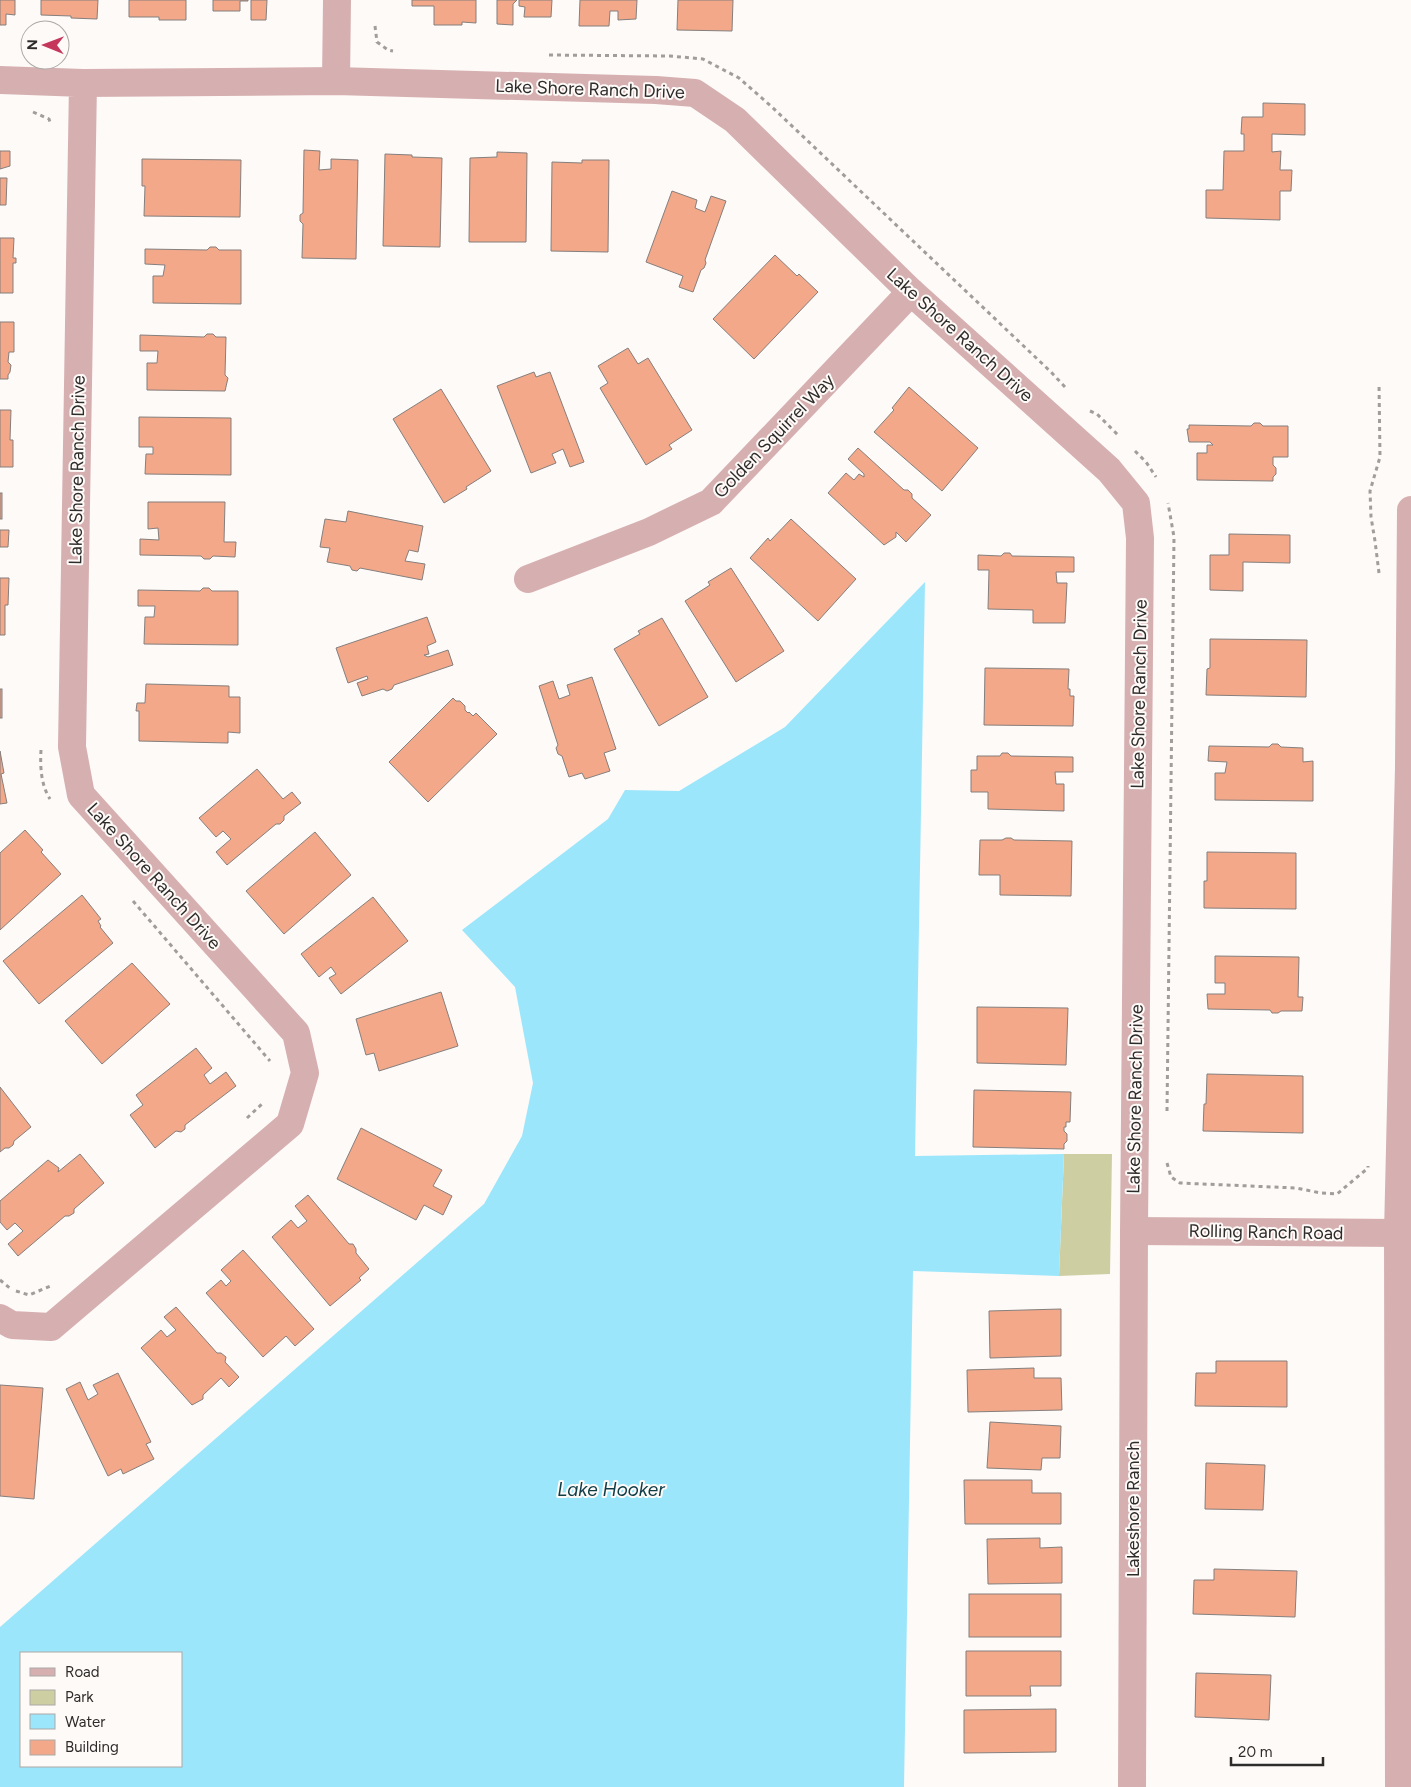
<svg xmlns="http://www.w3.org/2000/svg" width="1411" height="1787" viewBox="0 0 1411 1787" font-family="Figtree,sans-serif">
<rect width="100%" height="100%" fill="#fefaf8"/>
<path fill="#cdcfa2" d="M1064,1154H1112L1110,1274L1059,1276Z"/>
<path fill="#9ce6fb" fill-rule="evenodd" d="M925,582L915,1156L1064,1154L1059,1276L913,1271L904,1787H0V1627L484,1204L522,1136L533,1083L515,987L462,930L608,819L625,790L679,791L785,727ZM21,1653H181V1766H21Z"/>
<g fill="#f2a889" stroke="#857f7d">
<path d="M0,0H15V15L6,14V25H0Z"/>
<path d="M41,0H98L97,19L71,18V16L41,15Z"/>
<path d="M129,0H186V20H159V17H129Z"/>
<path d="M213,0H248V1H240V11H213Z"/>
<path d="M251,0H267L266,20H251Z"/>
<path d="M412,0H476V23L462,22V25H434V6H412Z"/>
<path d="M497,0H517L513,4V25L497,24Z"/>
<path d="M519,0H552L551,17H524L525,7L519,6Z"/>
<path d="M580,0H637L636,19L618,20V11H610L609,26H579Z"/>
<path d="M678,0H733L732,31L677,30Z"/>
<path d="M1263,103L1305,104V135L1272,134V152L1281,151L1280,170H1292L1291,191H1280V220L1206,218V190H1223L1224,151H1244V134H1241L1242,117H1263Z"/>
<path d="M304,150L320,151L319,170L331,169V159L358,160L356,259L302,258L303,224L300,221V215L303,213Z"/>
<path d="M0,151H10V166L0,169Z"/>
<path d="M497,152L527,153L526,242H469L470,158L497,157Z"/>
<path d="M385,154L412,155V157L442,158L440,247L383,246Z"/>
<path d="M142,159L241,160L240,217L144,216L145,186H142Z"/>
<path d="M582,160H609L608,252L551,251L552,162L582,163Z"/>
<path d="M0,178H7L6,205H0Z"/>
<path d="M672,191L697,200L695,208L705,212L711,196L726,201L705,260L706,263L704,268L701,270L693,292L679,287L683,276L646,262Z"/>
<path d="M0,238H14L13,258H16V263H13V293H0Z"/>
<path d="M210,247H216L219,250H241V304L153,303V276H163L165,265L145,264V249L207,250Z"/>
<path d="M775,255L797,276L799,274L818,292L754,359L713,319Z"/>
<path d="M0,322H14V352H9L8,362L11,365L10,372L8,375V379H0Z"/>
<path d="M207,334H213L216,337H226L225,375L228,378L225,391L147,390V363H157L158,351H140V335L204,337Z"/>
<path d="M628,348L638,364L648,358L692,430L669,445L672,449L646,465L600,388L608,383L598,366Z"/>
<path d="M534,372L536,377L550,372L584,462L570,467L563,449L552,454L556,463L531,473L497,386Z"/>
<path d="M909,387L978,448L942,491L874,432L894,410L892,408Z"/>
<path d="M441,389L491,471L466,487L467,489L444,503L393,419Z"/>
<path d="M0,410H11L10,440H13V467H0Z"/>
<path d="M139,417L231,418V475L145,474L146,454H153V447H139Z"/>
<path d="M1254,423H1260L1263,426H1288V457H1273V465L1276,468V474L1273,477V481L1197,480V453H1207V445H1213L1210,442H1189L1187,429H1189V425L1251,426Z"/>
<path d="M858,448L904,490H908L912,494V498L931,515L906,542L896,532V537L884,545L828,493L846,473L854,480L859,474L864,477V474L848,459Z"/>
<rect x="0" y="493" width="2" height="26"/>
<path d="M148,502H225L224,542H236L235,557L213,556L210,559H204L201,556L140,555V539L159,540L158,528L148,529Z"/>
<path d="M348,511L423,526L418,552L409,550L405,561L425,564L422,580L360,568L357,571L352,570L350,566L327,562L330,548L320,547L325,519L346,522Z"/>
<path d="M791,519L856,579L818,621L750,558L768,538L770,541Z"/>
<path d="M0,530H9L8,547H0Z"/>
<path d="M1229,534L1290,535V563L1243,562V591L1210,590V555H1229Z"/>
<path d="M1004,553H1010L1012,556L1074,557V572H1056L1057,583H1067L1065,623H1033V610L988,609L989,570H978V555L1001,556Z"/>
<path d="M731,568L784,651L736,682L685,601L710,585L708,582Z"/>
<path d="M0,578H9L8,605H5V635H0Z"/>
<path d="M203,588H209L212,591H238V645L144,644L145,617H154L155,606H138V590L200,591Z"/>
<path d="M427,617L436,642L427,646L429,654L424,655L428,657L448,650L453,665L394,685L392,689L387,691L383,689L362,696L357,683L368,679L367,676L348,683L336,648Z"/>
<path d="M662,618L708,697L659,726L614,649L640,634L638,631Z"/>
<path d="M1210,639L1307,640L1306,697L1206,695L1207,669L1210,668Z"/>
<path d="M985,668L1069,669L1068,689H1070V696H1074L1073,726L984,725Z"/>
<path d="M592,677L616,749L604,753L610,771L585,779L582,773L569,777L562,756L558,754L556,748L558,745L539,686L553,681L559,699L570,695L567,685Z"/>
<path d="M146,684L229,686V697H240V733L228,732V743L139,741V711H136L137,703H145Z"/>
<rect x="0" y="689" width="2" height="29"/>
<path d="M453,698L456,701H460L465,706V710L468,713L469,712L473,716L476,713L497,734L428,802L389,762Z"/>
<path d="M1272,744H1278L1281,747L1303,748V762L1313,761V801L1215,800V773H1225L1227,762L1208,761L1209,746L1269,747Z"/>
<path d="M0,751L4,773L1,774L7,803L0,804Z"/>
<path d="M1002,753H1008L1011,756L1073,757V772H1055L1056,784H1064V811L988,809V792H971V770H977V756H1000Z"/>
<path d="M257,769L283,799L292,792L301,803L284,816V820L280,824H276L227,865L216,852L231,839L223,831L216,837L199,818Z"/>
<path d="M25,830L43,850L41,852L61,874L0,930V853Z"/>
<path d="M315,832L351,875L284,934L246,891Z"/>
<path d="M1006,838H1011L1014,840L1072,841L1071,896L1000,895V875H979L980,840H1002Z"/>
<path d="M1207,852L1296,853V909L1204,908V881H1207Z"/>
<path d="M82,895L101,919L98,921L101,926L100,927L113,943L39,1004L3,961Z"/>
<path d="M373,897L408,941L341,994L329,978L336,974L331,967L319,977L301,954Z"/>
<path d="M1215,956L1299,957L1298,997H1303L1302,1011H1281L1278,1013H1272L1270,1010L1208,1009L1207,994H1225V983H1215Z"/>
<path d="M132,963L170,1004L102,1064L65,1021Z"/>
<path d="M441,992L458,1046L379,1071L374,1053L366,1055L356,1019Z"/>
<path d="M977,1007L1068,1008L1066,1065L977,1063Z"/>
<path d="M196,1048L212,1068L204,1075L210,1084L226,1072L236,1086L185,1125V1129L181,1132L176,1131L155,1148L130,1115L143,1105L136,1095Z"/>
<path d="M1207,1074L1303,1076V1133L1203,1131L1204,1104H1206Z"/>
<path d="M0,1087L31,1127L14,1141L13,1145L9,1148H5L0,1152Z"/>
<path d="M974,1090L1071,1092L1070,1122H1066V1127H1064V1131L1067,1134V1141L1064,1144V1149L973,1147Z"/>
<path d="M361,1128L442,1170L433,1186L452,1196L443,1215L424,1205L416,1220L337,1179Z"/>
<path d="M80,1154L104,1183L74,1209V1213L69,1216H65L18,1256L8,1244L23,1231L15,1223L7,1230L0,1222V1201L48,1160L59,1168L58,1172Z"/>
<path d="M308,1195L349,1244H353L356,1249V1253L369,1269L359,1278L361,1280L330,1306L272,1237L291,1220L298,1228L307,1221L295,1206Z"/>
<path d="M243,1250L314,1329L295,1346L286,1336L263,1357L206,1293L221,1280L226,1286L231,1281L221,1270Z"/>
<path d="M176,1307L217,1353H221L226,1357L225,1362L239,1377L229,1387L221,1378L203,1395V1399L192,1405L141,1348L161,1330L167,1337L176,1330L164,1317Z"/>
<path d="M1061,1309V1356L990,1358L989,1311Z"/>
<path d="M1216,1361H1287V1407L1195,1406L1196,1373H1216Z"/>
<path d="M1034,1368V1378H1061L1062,1410L968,1412L967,1370Z"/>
<path d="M118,1373L151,1442L146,1444L154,1459L123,1474L121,1469L108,1476L66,1389L80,1382L88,1400L98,1394L93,1385Z"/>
<path d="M0,1385L43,1388L34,1499L0,1496Z"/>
<path d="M990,1422L1061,1426L1060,1458H1042L1041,1470L987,1468Z"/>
<path d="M1206,1463L1265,1465L1263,1510L1205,1509Z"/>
<path d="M964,1480H1032V1493H1061V1524H965Z"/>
<path d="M1040,1538V1548L1062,1547V1583L988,1584L987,1539Z"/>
<path d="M1214,1569L1297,1571L1295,1617L1193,1614L1194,1580H1214Z"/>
<rect x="969" y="1594" width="92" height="43"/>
<path d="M966,1651H1061V1686H1030L1031,1696H966Z"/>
<path d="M1196,1673L1271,1675L1269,1720L1195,1717Z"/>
<path d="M1056,1709V1752L964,1753V1710Z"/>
</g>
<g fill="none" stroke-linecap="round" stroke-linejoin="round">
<g stroke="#a09d9b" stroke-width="3" stroke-dasharray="4 4" stroke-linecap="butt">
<path d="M375,26L377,42L388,50L393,51"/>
<path d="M549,55L670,56L703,59L739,78L772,107L1051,372L1065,387"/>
<path d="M33,112L49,119L51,125"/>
<path d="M1090,411L1097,414L1118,435"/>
<path d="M1135,451L1146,462L1156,477"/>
<path d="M1379,573L1375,541L1371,517L1370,491L1380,457L1379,384"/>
<path d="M41,750C40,767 41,785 50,799"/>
<path d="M133,901L270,1061"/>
<path d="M1167,1111L1174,537L1168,503"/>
<path d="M247,1118L264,1102"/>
<path d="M1167,1163L1171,1177L1180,1183L1296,1188L1321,1193L1337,1194L1368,1168V1166"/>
<path d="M0,1280L11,1289"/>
<path d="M16,1291L29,1295L53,1285"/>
</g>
<g stroke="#d6b0b1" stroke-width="28">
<path d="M0,80L83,83L72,747L81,795L296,1033L305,1073L290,1124L51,1327L12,1325L0,1318"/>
<path d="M336,81L337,0"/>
<path d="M83,83L336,81L656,90L695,93L735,120L911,292L1109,470L1136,503L1140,538L1134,1231L1132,1787"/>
<path d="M528,579L649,532L711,502L911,292"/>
<path d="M1134,1231L1398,1233"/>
<path d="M1399,1787L1398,1233L1409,767L1411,510"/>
</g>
</g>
<g text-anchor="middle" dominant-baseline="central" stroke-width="4" stroke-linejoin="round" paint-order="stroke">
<g font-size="18" fill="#2e2c2b" stroke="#fefaf8">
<text transform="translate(590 89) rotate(2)">Lake Shore Ranch Drive</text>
<text transform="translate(960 335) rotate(42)">Lake Shore Ranch Drive</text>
<text transform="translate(774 436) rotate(-46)">Golden Squirrel Way</text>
<text transform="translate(77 470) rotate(-89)">Lake Shore Ranch Drive</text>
<text transform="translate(1139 694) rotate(-89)">Lake Shore Ranch Drive</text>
<text transform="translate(154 876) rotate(48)">Lake Shore Ranch Drive</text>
<text transform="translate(1135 1099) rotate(-89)">Lake Shore Ranch Drive</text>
<text transform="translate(1266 1232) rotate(1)">Rolling Ranch Road</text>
<text transform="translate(1133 1509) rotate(-90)">Lakeshore Ranch</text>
</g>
<g font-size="19" font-style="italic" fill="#0e3c47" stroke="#fefaf8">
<text x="611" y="1489">Lake Hooker</text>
</g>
</g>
<rect x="20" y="1652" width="162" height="115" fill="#fefaf8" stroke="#aba8a6"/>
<rect x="30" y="1668" width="25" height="8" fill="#d6b0b1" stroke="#aba8a6"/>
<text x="65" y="1677" font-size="15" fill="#2e2c2b">Road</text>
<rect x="30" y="1690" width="25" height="15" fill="#cdcfa2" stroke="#aba8a6"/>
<text x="65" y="1702" font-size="15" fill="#2e2c2b">Park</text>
<rect x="30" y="1714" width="25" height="15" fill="#9ce6fb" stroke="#aba8a6"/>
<text x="65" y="1727" font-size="15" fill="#2e2c2b">Water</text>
<rect x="30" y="1740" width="25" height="15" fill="#f2a889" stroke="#aba8a6"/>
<text x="65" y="1752" font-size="15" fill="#2e2c2b">Building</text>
<g transform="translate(45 45) rotate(271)"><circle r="24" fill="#fefaf8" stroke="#aba8a6"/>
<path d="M0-4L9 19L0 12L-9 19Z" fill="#c6375c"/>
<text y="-8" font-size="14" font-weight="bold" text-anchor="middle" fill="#2e2c2b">N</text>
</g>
<path d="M1231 1757v8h92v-8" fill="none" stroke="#2e2c2b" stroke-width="2.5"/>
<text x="1238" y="1757" font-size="15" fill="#2e2c2b" stroke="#fefaf8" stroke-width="4" paint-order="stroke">20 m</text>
</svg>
